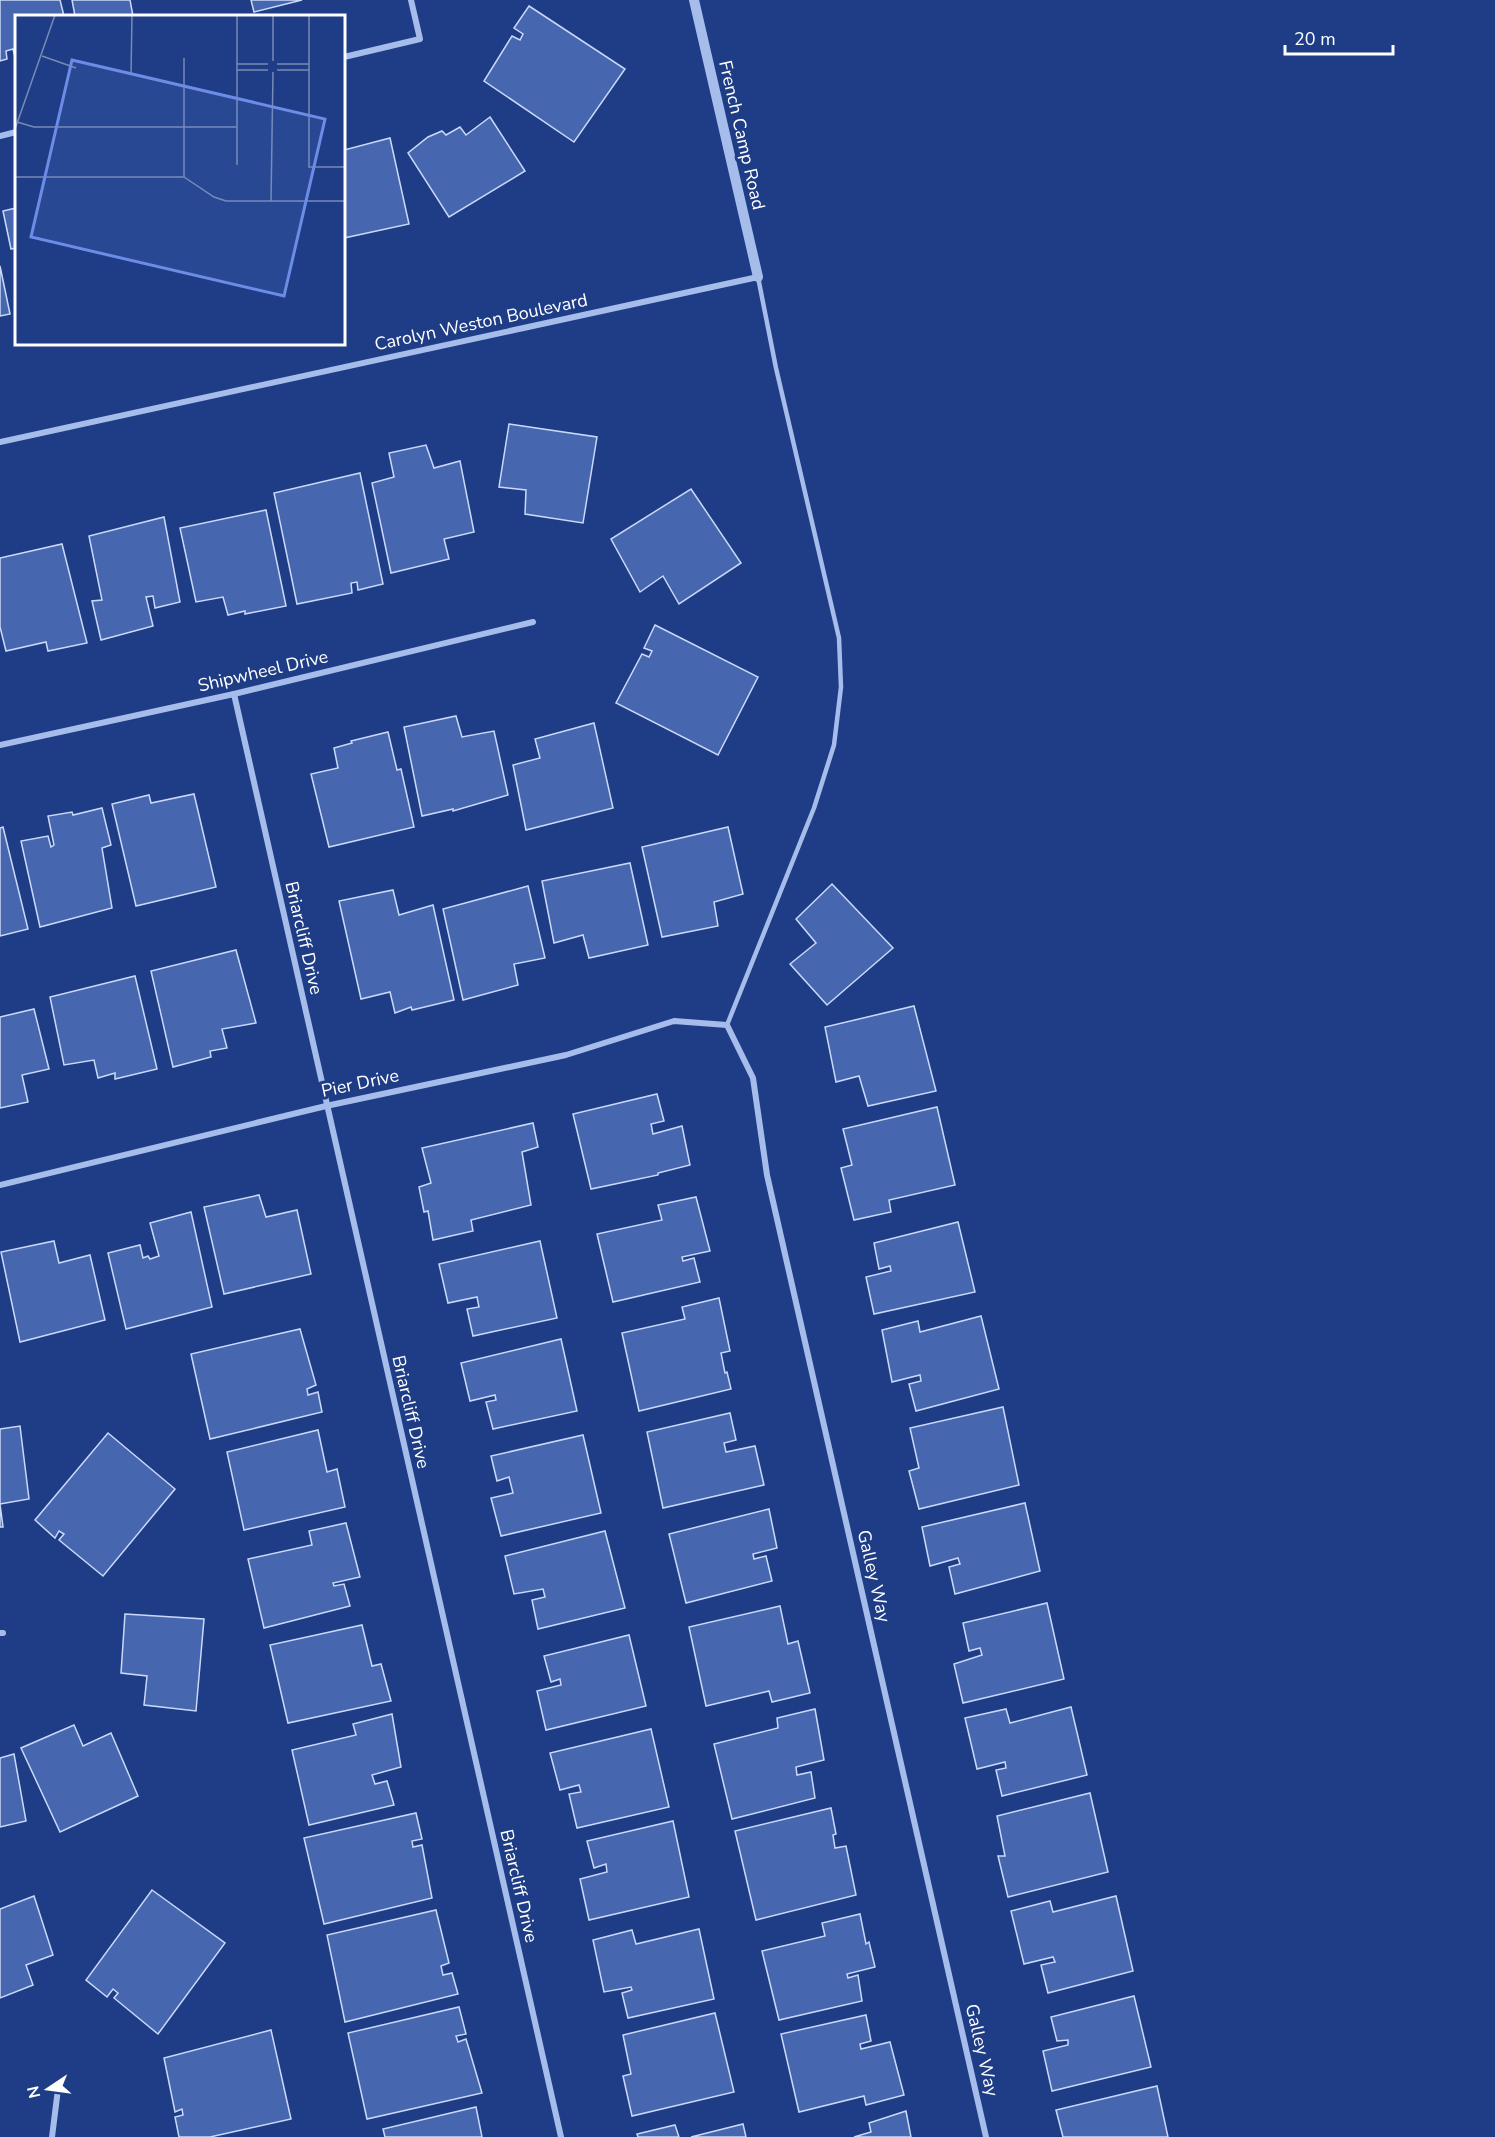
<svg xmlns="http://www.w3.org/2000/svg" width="1495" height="2137" viewBox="0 0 1495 2137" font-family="'Nunito Sans',sans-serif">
<rect width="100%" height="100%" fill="#1e3d86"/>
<g fill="#4667af" stroke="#cbd9f8" stroke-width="1.5">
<path d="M0,0H60L64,16H16V57H15L13,49L6,51L7,59L0,61Z"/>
<path d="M72,0H130L133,16H75Z"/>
<path d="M251,0H302L254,12Z"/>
<path d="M529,6L625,69L574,142L484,81L512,36L520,40L523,34L514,28Z"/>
<path d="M490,117L525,171L449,217L408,153L428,137L442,131L446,135L460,127L466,135Z"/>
<path d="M390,138L409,224L344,238V150Z"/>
<path d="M16,208V248L11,249L3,211Z"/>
<path d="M0,266L10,314L0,316Z"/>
<path d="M509,424L597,437L583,523L525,514L526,490L499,487Z"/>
<path d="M426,445L434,468L460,461L474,532L444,539L449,559L391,573L372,483L394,477L389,453Z"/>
<path d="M360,473L383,584L358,590L357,582L351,583L352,593L297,604L274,493Z"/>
<path d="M691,489L741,563L679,604L663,576L640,592L611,539Z"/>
<path d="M266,510L286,606L245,614V611L228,615L223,597L196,602L180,528Z"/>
<path d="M164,517L180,602L155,608L153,596L146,597L153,626L101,640L92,601L102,600L89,536Z"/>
<path d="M62,544L87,643L48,651L46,642L6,651L0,627V558Z"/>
<path d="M655,625L758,677L718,755L616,703L642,654L649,657L652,651L644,648Z"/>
<path d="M456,716L462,737L494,731L508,795L453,811V809L422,816L404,727Z"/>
<path d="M594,723L613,808L526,830L513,765L540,758L535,739Z"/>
<path d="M388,732L397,770L401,769L414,827L329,847L311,774L338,768L334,748L352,743L351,741Z"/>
<path d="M194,794L216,887L136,906L112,804L149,795L151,803Z"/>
<path d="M102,808L111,845L102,848L112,908L40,927L21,841L48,836L51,847L54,845L48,816L72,812L73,815Z"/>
<path d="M3,827L28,929L0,936V828Z"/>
<path d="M728,827L743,894L714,902L718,926L662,937L642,847Z"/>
<path d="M630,863L648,945L589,958L583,935L554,943L542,881Z"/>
<path d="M832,884L893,948L827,1005L790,964L816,943L796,919Z"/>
<path d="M528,886L545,958L514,964L518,985L463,1000L443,909Z"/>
<path d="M393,890L399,915L433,905L454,1000L412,1010L411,1007L395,1013L390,992L361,999L339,901Z"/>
<path d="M236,950L256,1023L222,1029L227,1048L210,1051L211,1057L173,1067L151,971Z"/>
<path d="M135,976L157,1069L115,1079V1073L98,1078L94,1060L64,1065L50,997Z"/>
<path d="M914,1006L936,1091L868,1106L859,1076L836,1082L825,1027Z"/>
<path d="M34,1009L49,1069L22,1075L28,1102L0,1108V1017Z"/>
<path d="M657,1094L664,1121L651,1124L653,1134L682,1126L690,1165L658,1173V1175L591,1189L573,1114Z"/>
<path d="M937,1107L955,1185L889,1200L891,1212L854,1220L841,1168L852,1165L843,1129Z"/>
<path d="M533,1123L538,1147L522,1152L531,1205L471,1220L473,1231L433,1240L428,1211L424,1212L419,1187L431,1183L422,1148Z"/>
<path d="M259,1195L266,1217L297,1210L311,1274L224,1294L204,1207Z"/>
<path d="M696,1197L710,1251L682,1257L683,1261L694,1258L700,1282L613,1302L597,1234L662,1220L658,1205Z"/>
<path d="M191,1212L212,1307L126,1329L108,1253L140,1245L143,1258L148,1256L150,1259L159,1256L150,1223Z"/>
<path d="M958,1222L975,1292L874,1314L866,1277L891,1271L890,1266L879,1269L874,1243Z"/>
<path d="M54,1241L59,1263L90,1255L105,1320L20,1342L1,1252Z"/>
<path d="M540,1241L557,1318L473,1336L467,1309L479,1307L477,1297L448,1303L439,1264Z"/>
<path d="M719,1298L730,1351L721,1353L725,1373L727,1372L731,1389L639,1411L622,1333L685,1319L682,1307Z"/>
<path d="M981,1316L999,1389L916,1411L909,1384L921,1381L920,1375L892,1382L882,1330L918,1321L920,1332Z"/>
<path d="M300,1329L316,1385L307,1389L308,1395L318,1392L322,1412L210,1439L191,1354Z"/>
<path d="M561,1339L577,1411L493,1429L486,1402L496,1400L495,1395L470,1401L461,1363Z"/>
<path d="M1003,1407L1019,1485L919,1509L909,1471L919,1468L910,1428Z"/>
<path d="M730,1413L736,1440L724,1443L726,1452L755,1446L764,1485L663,1508L647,1432Z"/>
<path d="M20,1426L29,1499L0,1504L3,1527H0V1429Z"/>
<path d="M318,1430L327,1472L337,1469L345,1507L244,1530L227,1452Z"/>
<path d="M108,1433L175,1489L103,1576L59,1540L64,1534L59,1531L55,1538L35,1520Z"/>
<path d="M583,1435L601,1513L501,1536L491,1498L513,1493L509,1477L497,1481L491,1456Z"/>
<path d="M1025,1503L1040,1571L955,1594L949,1567L960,1564L958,1558L930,1566L922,1527Z"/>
<path d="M769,1509L777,1548L753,1554L754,1559L766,1556L772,1581L686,1603L669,1534Z"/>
<path d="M346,1523L360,1577L333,1583L334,1586L344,1584L350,1606L264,1628L248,1559L312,1545L309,1531Z"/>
<path d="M605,1531L625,1608L538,1629L532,1600L545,1597L543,1589L514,1594L505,1556Z"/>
<path d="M1047,1603L1064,1679L963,1703L954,1664L982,1655L980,1648L969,1651L963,1623Z"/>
<path d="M780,1606L788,1644L798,1641L810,1693L772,1702L769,1691L706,1706L689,1627Z"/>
<path d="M125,1614L204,1619L196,1711L144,1705L147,1676L121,1673Z"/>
<path d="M362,1625L372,1666L381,1664L391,1701L288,1723L270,1645Z"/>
<path d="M629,1635L646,1706L546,1730L537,1691L561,1685L560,1679L551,1682L544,1656Z"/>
<path d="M1071,1707L1087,1775L1002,1796L996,1770L1006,1768L1005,1762L977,1769L965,1718L1006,1709L1010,1723Z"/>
<path d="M815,1709L824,1760L796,1767L797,1775L811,1772L815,1798L732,1819L714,1744L778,1728L777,1718Z"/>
<path d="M392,1714L401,1767L372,1775L375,1784L387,1781L394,1805L309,1825L292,1750L356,1735L353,1724Z"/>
<path d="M74,1725L83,1746L111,1733L138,1796L60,1832L21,1748Z"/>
<path d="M651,1729L669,1807L577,1828L569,1794L581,1792L579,1785L560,1790L550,1753Z"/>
<path d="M14,1754L26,1821L0,1827V1758Z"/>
<path d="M1090,1793L1108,1872L1008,1897L998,1856H1005L997,1816Z"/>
<path d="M831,1808L836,1834L833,1835L835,1848L846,1846L856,1895L756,1920L735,1831Z"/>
<path d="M416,1813L422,1839L412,1841L413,1847L422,1845L432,1898L324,1924L304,1838Z"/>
<path d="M673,1821L689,1897L589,1920L580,1879L607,1872L606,1864L594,1868L587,1841Z"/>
<path d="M152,1890L225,1943L158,2034L114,1998L118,1993L113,1989L107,1997L86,1980Z"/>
<path d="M34,1896L53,1955L26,1965L33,1985L0,1998V1909Z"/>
<path d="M1116,1896L1133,1971L1048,1993L1041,1965L1055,1962L1053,1957L1024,1964L1011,1911L1050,1901L1053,1912Z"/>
<path d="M436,1910L449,1963L441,1966L443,1975L452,1973L458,1994L345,2022L327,1935Z"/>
<path d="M860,1914L866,1944L869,1942L875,1967L847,1974L848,1978L858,1975L862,2001L779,2020L762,1951L825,1936L822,1923Z"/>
<path d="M699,1929L714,1999L628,2018L622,1993L632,1990L631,1987L604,1992L593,1940L632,1930L636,1944Z"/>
<path d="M1134,1996L1151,2067L1052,2091L1043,2051L1068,2045V2040L1057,2041L1051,2017Z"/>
<path d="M459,2007L466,2034L456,2036L458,2042L466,2039L482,2093L367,2119L348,2033Z"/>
<path d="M715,2013L734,2092L632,2116L623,2076L631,2074L623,2035Z"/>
<path d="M866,2015L871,2041L860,2044L861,2049L890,2042L904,2095L866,2105L864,2096L799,2112L781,2034Z"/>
<path d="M271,2030L291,2119L210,2137H179L175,2117L183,2115L182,2109L175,2112L164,2058Z"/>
<path d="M1157,2086L1168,2137H1063L1056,2110Z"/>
<path d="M476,2107L482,2137H385L383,2129Z"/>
<path d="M906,2111L911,2137H854L871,2132L869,2123Z"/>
<path d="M743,2124L746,2137H691Z"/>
<path d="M675,2125L679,2137H638L637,2134Z"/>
</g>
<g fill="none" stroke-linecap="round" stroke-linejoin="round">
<path stroke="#a6bceb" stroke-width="4.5" d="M727,1025L814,808L834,745L841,687L839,638L776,368L758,277"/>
<g stroke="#a6bceb" stroke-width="6">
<path d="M344,57L420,39L411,0"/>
<path d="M0,136L16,132"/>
<path d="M0,442L758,277"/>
<path d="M234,694L561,2137"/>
<path d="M0,745L234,694L533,622"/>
<path d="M0,1185L326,1106L566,1055L674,1021L727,1025L753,1078L767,1175L986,2137"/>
<path d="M0,1633H3"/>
<path d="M52,2137L58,2089"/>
</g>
<path stroke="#a6bceb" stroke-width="10" d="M694,0L758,277"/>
</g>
<g text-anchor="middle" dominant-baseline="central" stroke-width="6" stroke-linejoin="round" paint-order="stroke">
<g font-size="18" fill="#fff" stroke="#1e3d86">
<text transform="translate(742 135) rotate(77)">French Camp Road</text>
<text transform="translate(481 322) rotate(-12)">Carolyn Weston Boulevard</text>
<text transform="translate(263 671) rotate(-13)">Shipwheel Drive</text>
<text transform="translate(304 938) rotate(77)">Briarcliff Drive</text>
<text transform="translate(360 1083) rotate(-12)">Pier Drive</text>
<text transform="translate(411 1412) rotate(77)">Briarcliff Drive</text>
<text transform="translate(874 1576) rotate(77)">Galley Way</text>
<text transform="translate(519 1886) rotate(77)">Briarcliff Drive</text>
<text transform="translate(982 2050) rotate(77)">Galley Way</text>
</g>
</g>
<g transform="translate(15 15)">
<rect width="330" height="330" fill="#1e3d86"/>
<path fill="none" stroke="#788bb6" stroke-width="1.5" d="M294,0V152H330M27,41L61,53M258,46V0M222,49H253M262,49H294M222,55H253M262,55H294M116,59L117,0M2,107L19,112H221M0,114L40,0M222,150V0M0,162H169M169,162L199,182L211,186H330M169,162V43M256,186L258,57"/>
<path fill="#6c8ce6" fill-opacity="0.15" stroke="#6c8ce6" stroke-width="3" d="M57,45L310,104L269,281L16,222Z"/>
<rect width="330" height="330" fill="none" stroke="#fff" stroke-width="3"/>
</g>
<g transform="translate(48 2089) rotate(257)" stroke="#1e3d86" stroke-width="4.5" paint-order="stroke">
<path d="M0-4.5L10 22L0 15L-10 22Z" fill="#ffffff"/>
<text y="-9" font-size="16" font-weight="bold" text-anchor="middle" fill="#ffffff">N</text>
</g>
<path d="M1285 45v9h108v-9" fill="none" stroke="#ffffff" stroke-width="3"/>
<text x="1294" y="45" font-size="18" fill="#ffffff" stroke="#1e3d86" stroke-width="4.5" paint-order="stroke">20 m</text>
</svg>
